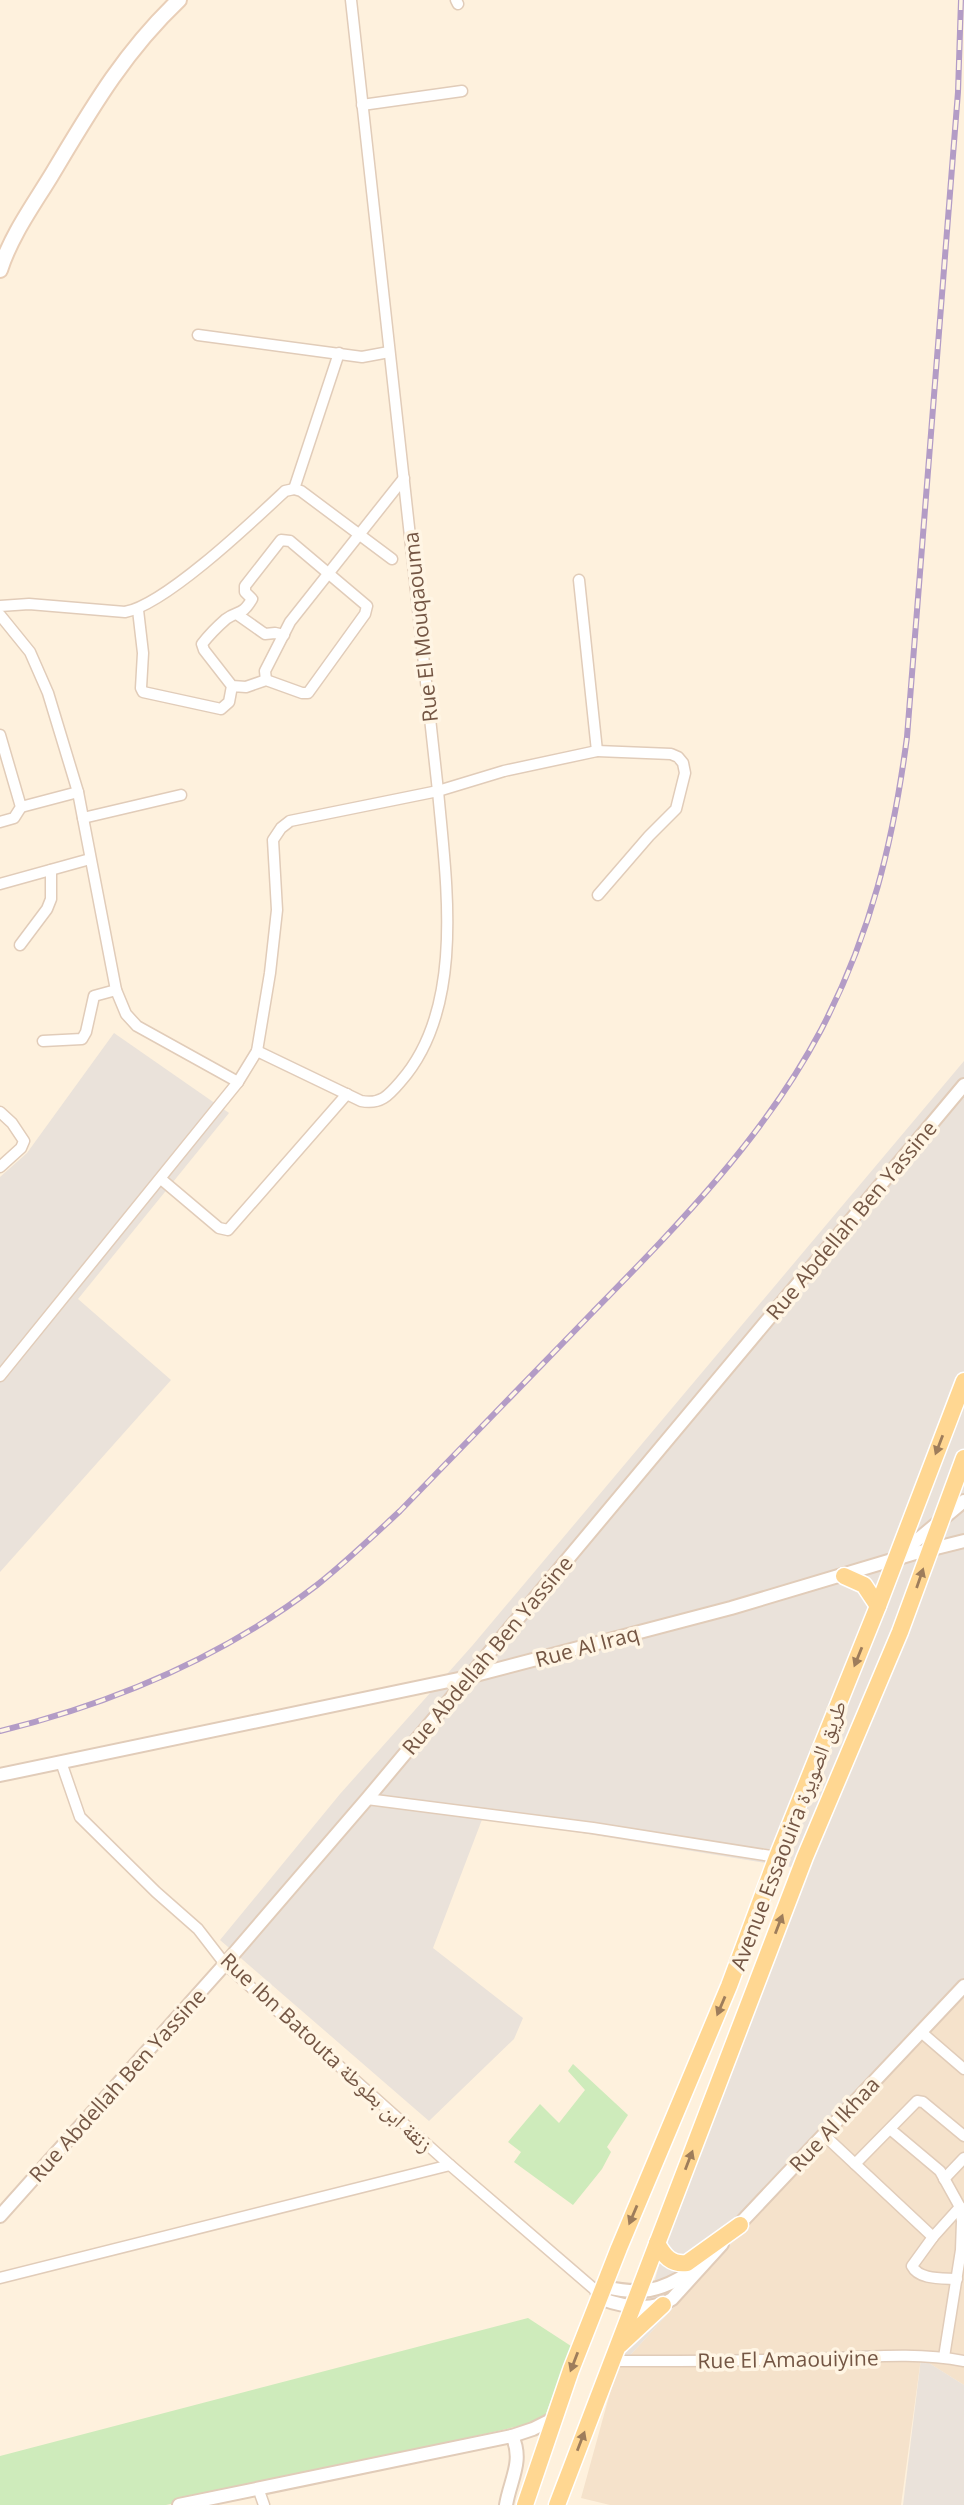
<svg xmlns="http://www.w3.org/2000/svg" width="964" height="2505" viewBox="0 0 964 2505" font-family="'Open Sans','Noto Naskh Arabic',sans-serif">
<rect width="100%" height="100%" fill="#fef1dd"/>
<path fill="#f5e2cb" d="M964,1986V2385L921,2358L901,2505H610L581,2498L616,2371Z"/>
<g fill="#eae2da">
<path d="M114,1033L229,1113L78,1299L171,1380L0,1572V1177L27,1153Z"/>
<path d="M964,1061V1986L616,2371L654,2283L668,2232L803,1869L483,1817L433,1948L523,2018L514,2039L429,2121L220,1940L340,1794L472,1646Z"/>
<path d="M921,2358L964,2385V2505H903Z"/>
</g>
<g fill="#ceebbb">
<path d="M573,2064L628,2115L607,2147L611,2152L602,2169L573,2205L514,2162L521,2152L508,2142L540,2104L559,2123L585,2090L568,2071Z"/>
<path d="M528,2318L571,2346L546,2414L533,2423L166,2505H0V2456Z"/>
</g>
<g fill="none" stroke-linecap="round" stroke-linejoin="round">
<defs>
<g id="minor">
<path d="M456,0L458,4"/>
<path d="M362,105L462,91"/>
<path d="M198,335L362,357L389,352"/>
<path d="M294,489L339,353"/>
<path d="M0,606L29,604L125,612C165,605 253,521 285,491L294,489L301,491L392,559"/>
<path d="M138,610L143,653L141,688L143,692L221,709L229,702L232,686L204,650L202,644C209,635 218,626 226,619C239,610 242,616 252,599L245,592V586L281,540L290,541L367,606L365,614L308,693H302L266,680L246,687L232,686"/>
<path d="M0,615L30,652L48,693L78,792L116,990L126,1014L137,1026L238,1082"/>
<path d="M238,615L265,634L275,633L284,635"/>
<path d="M266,680L265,671L290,622L404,478"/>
<path d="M0,735L21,807L14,818L0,822"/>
<path d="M597,751L671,754L678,757L683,763L685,773L676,809L649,836L598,895"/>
<path d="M21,807L78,792"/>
<path d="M83,818L181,795"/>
<path d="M0,884L90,859"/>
<path d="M20,945L47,909L51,899V870"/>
<path d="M43,1041L82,1039L86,1032L94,996L116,990"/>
<path d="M257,1051L361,1101C381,1105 389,1095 401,1081C466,1007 446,881 438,791L351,0"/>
<path d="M0,1112L12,1123L24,1141L21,1148L0,1167"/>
<path d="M161,1179L219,1228L228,1230L347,1094"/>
<path d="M0,1376L238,1082L257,1051L270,973L277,910L273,840L281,828L290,821L438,791L504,771L597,751L579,580"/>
<path d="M61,1762L80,1817L156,1892L198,1929L225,1964L450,2165L594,2289L599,2298"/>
<path d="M367,1799L593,1828L777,1857"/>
<path d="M921,2032L964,2069"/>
<path d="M890,2129L940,2171L960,2207L962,2221L961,2250L944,2357"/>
<path d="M824,2135L933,2237"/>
<path d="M855,2164L917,2101L923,2102L964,2136"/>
<path d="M944,2179L964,2158"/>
<path d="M0,2278L450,2165"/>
<path d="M957,2279C942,2278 919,2280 912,2266L933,2237L960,2207"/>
<path d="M613,2361C677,2361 741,2361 805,2359C857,2358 913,2351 964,2361"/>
<path d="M258,2488L264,2505"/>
</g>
<g id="tertiary">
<path d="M898,1556L964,1501"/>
<path d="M0,1775L468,1677L731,1608L912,1554L964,1541"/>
<path d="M0,2216L225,1964L367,1799L964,1085"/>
<path d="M734,2230L964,1986"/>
<path d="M605,2287C640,2295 660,2292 690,2272"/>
<path d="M599,2298C621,2306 651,2313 672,2299L722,2244"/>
<path d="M179,2505L512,2436L533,2429L555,2418"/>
<path d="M506,2505C510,2480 524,2461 512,2436"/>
</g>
<path id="secondary" d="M0,270C11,236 32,207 51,176C90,111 123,53 179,0"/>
<g id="primary">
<path d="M844,1576L864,1585L878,1606"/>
<path d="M657,2243C664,2256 671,2265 687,2263L740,2225"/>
<path d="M620,2345L663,2305"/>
<path d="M525,2505L571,2370L619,2248L729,1986L777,1857L878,1606L964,1381"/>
<path d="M557,2505L805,1857L900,1632L964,1458"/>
</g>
</defs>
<use href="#minor" stroke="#e1ccb9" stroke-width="13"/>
<use href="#tertiary" stroke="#e1ccb9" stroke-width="16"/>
<use href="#secondary" stroke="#e9cfb8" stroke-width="18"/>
<use href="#primary" stroke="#fff" stroke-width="19"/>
<use href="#minor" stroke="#fff" stroke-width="10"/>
<use href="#tertiary" stroke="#fff" stroke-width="12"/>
<use href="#secondary" stroke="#fff" stroke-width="14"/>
<use href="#primary" stroke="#ffd792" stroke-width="16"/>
<defs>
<path id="rail" d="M0,1731C114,1703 223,1657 317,1585C346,1562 373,1536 400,1511C464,1445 528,1379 592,1313C677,1226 764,1138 821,1030C871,934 893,843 907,737L958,92L961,0"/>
</defs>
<use href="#rail" stroke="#b39cc6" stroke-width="6"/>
<use href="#rail" stroke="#fff5e4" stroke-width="3.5" stroke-dasharray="10" stroke-linecap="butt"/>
</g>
<defs><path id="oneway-solid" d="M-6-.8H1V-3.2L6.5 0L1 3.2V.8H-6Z" transform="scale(1.75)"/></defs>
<g fill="#9e7d5b">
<use href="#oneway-solid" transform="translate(939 1445) rotate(111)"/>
<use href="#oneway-solid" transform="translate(920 1578) rotate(-71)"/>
<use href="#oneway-solid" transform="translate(858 1657) rotate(112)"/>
<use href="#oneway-solid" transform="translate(779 1924) rotate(-69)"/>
<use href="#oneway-solid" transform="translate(721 2006) rotate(113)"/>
<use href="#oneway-solid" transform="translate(689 2160) rotate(-69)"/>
<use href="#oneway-solid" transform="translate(633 2215) rotate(113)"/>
<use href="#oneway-solid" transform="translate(574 2362) rotate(111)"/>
<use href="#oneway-solid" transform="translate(581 2441) rotate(-69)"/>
</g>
<g text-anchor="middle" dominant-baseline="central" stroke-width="7" stroke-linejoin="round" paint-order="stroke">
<g font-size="21" fill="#745644" stroke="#fff5e4">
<text transform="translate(420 627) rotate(-96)">Rue El Mouqaouma</text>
<text transform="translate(851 1220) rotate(-50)">Rue Abdellah Ben Yassine</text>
<text transform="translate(587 1646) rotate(-15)">Rue Al Iraq</text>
<text transform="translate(487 1655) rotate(-50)">Rue Abdellah Ben Yassine</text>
<text transform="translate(788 1835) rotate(-69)">Avenue Essaouira طريق الصويرة</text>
<text transform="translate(327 2052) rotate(43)">Rue Ibn Batouta زنقة ابن بطوطة</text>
<text transform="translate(117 2085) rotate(-48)">Rue Abdellah Ben Yassine</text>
<text transform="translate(834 2124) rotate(-47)">Rue Al Ikhaa</text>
<text transform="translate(788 2359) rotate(-1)">Rue El Amaouiyine</text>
</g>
</g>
</svg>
